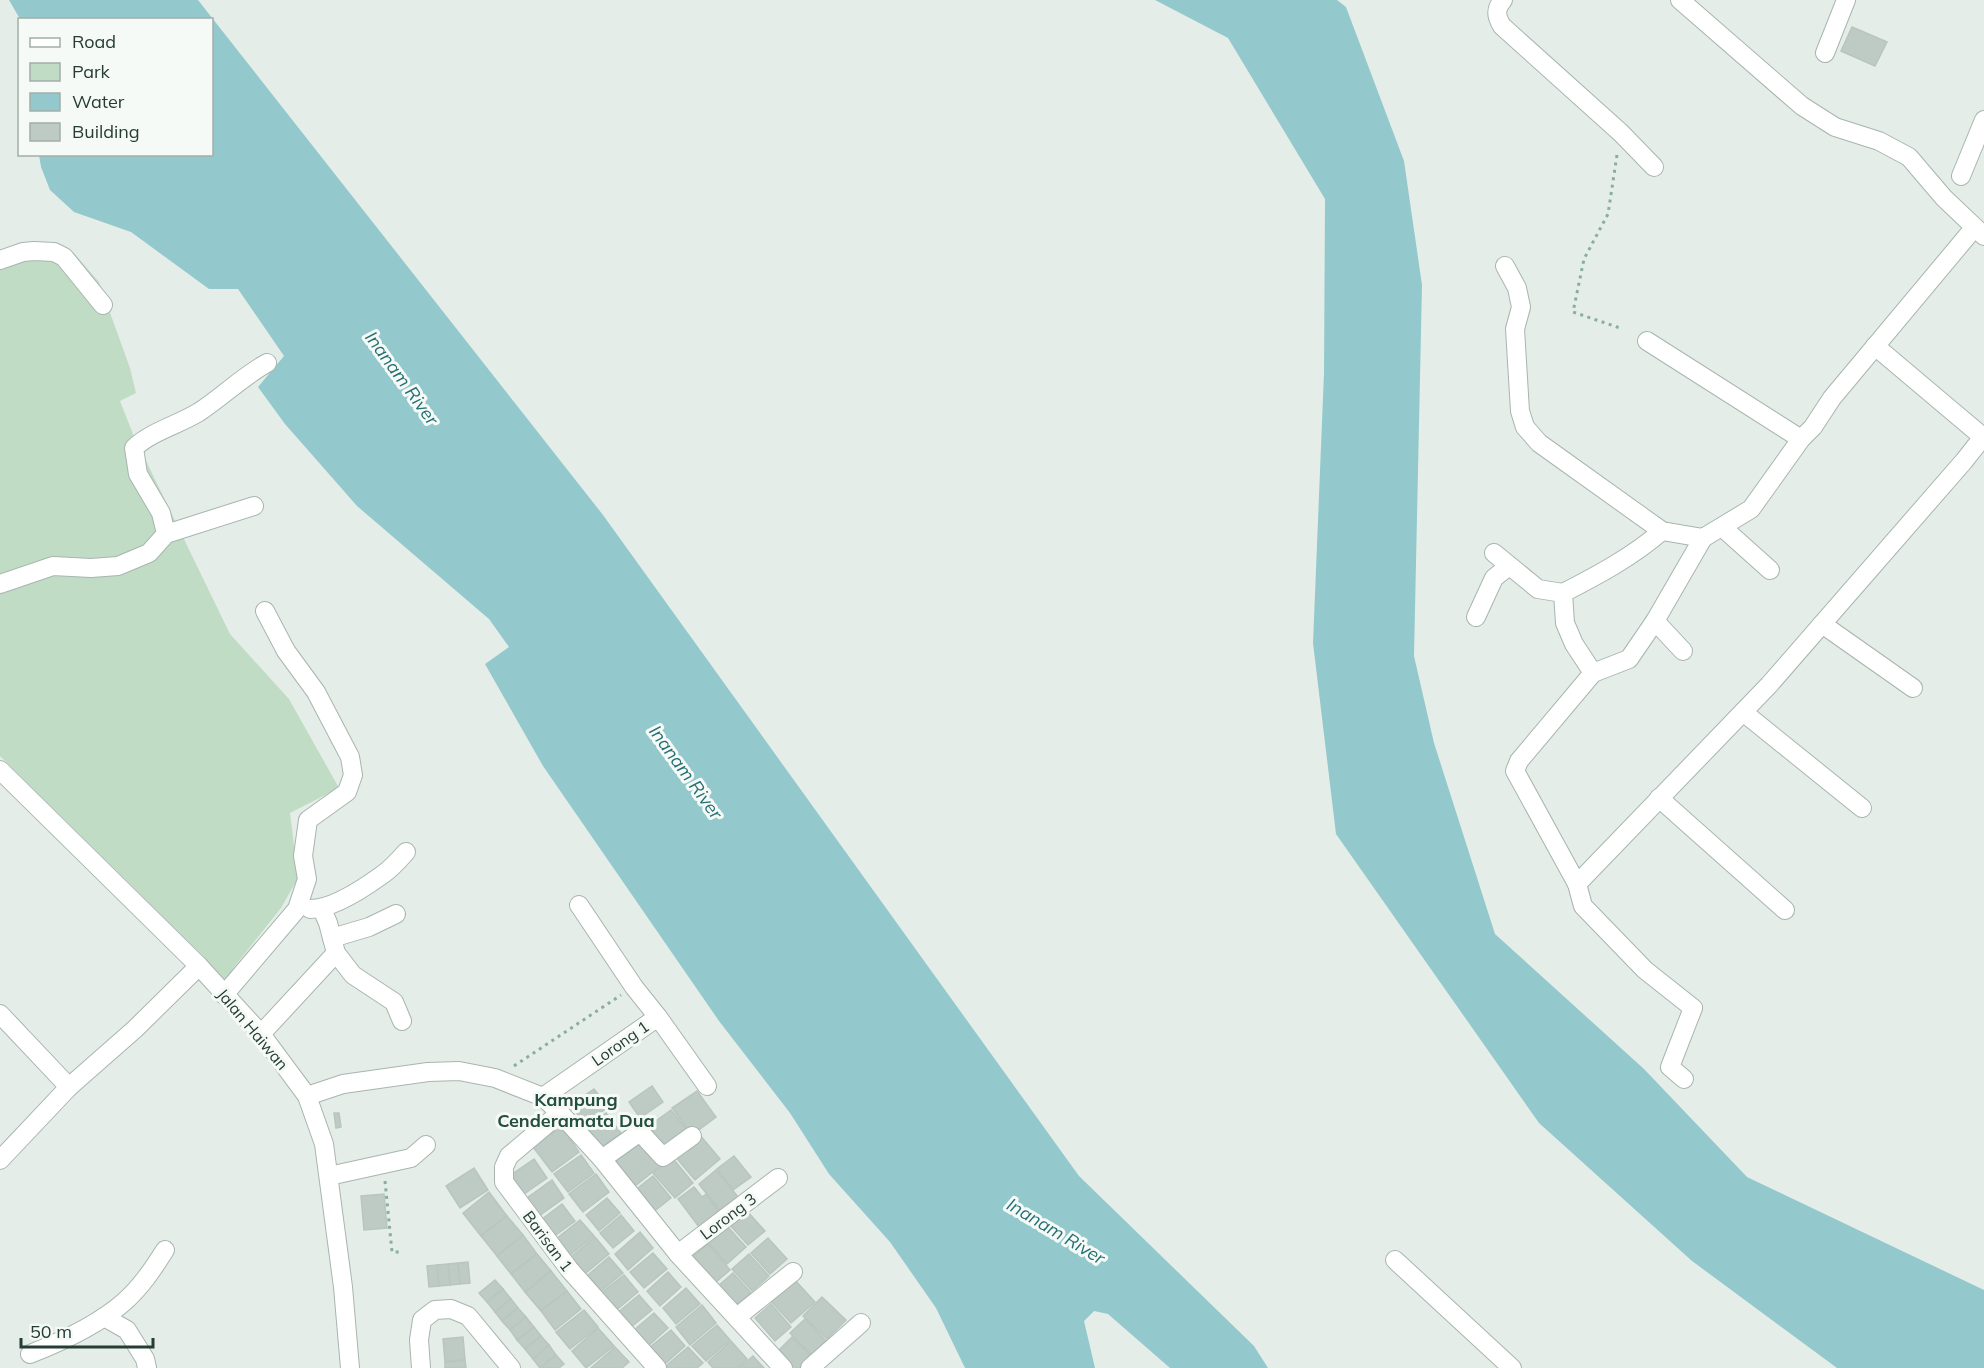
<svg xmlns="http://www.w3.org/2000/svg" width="1984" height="1368" viewBox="0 0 1984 1368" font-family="Mulish,sans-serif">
<rect width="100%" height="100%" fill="#e5ede9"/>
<path fill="#c1dcc5" d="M43,247L73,252L99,282L130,368L136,393L120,401L133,434L230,634L289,699L339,788L290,813L298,878L281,908L234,967L223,990L207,960L0,756V260Z"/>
<g fill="#93c9cc">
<path d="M9,0H198L603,515L1079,1176L1254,1346L1268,1368H1170L1108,1314L1094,1311L1084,1321L1095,1368H965L936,1308L890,1242L829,1174L790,1113L719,1021L543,766L485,664L509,647L489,619L357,506L285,424L258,387L284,356L238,289H209L131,232L74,212L50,190L41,167L39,155L212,154V20L20,19Z"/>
<path d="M1155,0H1337L1346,7L1404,161L1422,285L1414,656L1434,743L1495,934L1644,1069L1747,1177L1984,1290V1368H1837L1692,1261L1539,1123L1336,834L1313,643L1324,373L1325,199L1228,38Z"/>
</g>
<g fill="#becac4" stroke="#b8c6bf" stroke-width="1.5">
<path d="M1852,27L1887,42L1875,66L1841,51Z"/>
<path d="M652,1086L663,1102L640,1118L629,1102Z"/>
<path d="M594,1089L608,1107L585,1124L571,1105Z"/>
<path d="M697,1091L716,1117L692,1135L672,1108Z"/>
<path d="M671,1110L688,1131L662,1151L645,1129Z"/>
<path d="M334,1113H339L341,1127L336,1128Z"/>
<path d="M606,1113L621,1133L601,1147L587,1127Z"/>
<path d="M557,1130H564L579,1152L552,1172L533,1147Z"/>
<path d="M699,1134L720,1159L695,1180L674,1155Z"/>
<path d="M640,1140L660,1166L635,1186L614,1160Z"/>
<path d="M581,1155L594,1173L568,1192L554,1174Z"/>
<path d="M670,1155L693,1183L675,1198L653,1173L662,1166L660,1164Z"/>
<path d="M734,1156L751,1177L733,1190L717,1169Z"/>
<path d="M534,1159L547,1178L524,1194L511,1175Z"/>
<path d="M474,1168L488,1190L460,1208L446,1186Z"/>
<path d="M716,1170L738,1197L720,1211L699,1184Z"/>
<path d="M596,1174L609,1192L583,1212L569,1194Z"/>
<path d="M653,1176L671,1198L652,1213L634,1191Z"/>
<path d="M552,1180L564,1198L539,1216L527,1198Z"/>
<path d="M694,1187L702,1197L706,1194L719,1212L699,1227L678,1199Z"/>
<path d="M489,1192L507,1216L481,1236L463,1213Z"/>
<path d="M384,1194L387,1228L364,1230L361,1196Z"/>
<path d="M607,1198L620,1213L599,1231L586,1215Z"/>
<path d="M562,1204L575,1221L553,1237L541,1220Z"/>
<path d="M746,1210L765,1231L748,1245L729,1224Z"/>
<path d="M621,1215L634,1231L613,1248L600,1233Z"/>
<path d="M507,1216L523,1235L497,1256L481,1236Z"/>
<path d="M580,1220L594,1236L570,1255L556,1239Z"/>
<path d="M726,1225L746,1247L727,1264L707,1241Z"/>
<path d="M640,1232L653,1248L628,1270L615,1254Z"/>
<path d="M523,1235L537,1254L511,1274L497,1256Z"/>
<path d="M595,1237L609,1254L581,1277L567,1260Z"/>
<path d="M768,1238L787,1259L770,1274L751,1253Z"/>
<path d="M708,1244L730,1270L715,1283L692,1257Z"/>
<path d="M653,1253L667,1269L644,1288L630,1272Z"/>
<path d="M537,1254L551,1271L525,1292L511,1274Z"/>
<path d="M749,1254L769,1276L752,1291L732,1269Z"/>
<path d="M609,1257L623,1273L601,1291L588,1275Z"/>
<path d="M468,1262L470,1283L460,1284L458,1263Z"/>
<path d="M458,1263L460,1284L450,1285L448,1264Z"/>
<path d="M448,1264L450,1285L439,1286L437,1265Z"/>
<path d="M437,1265L439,1286L429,1287L427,1266Z"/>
<path d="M551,1271L567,1291L541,1311L525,1292Z"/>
<path d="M668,1272L681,1287L660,1306L647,1291Z"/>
<path d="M733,1273L751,1293L735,1306L718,1286Z"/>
<path d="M624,1275L638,1292L614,1312L600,1294Z"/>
<path d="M793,1278L815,1302L791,1323L769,1299Z"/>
<path d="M495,1280L503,1289L487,1302L479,1293Z"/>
<path d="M686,1288L700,1304L676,1324L663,1308Z"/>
<path d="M503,1289L511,1299L495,1312L487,1302Z"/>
<path d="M567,1291L581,1309L555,1330L541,1311Z"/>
<path d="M639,1295L652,1310L630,1328L617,1313Z"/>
<path d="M822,1297L846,1320L827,1339L803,1316Z"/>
<path d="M511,1299L518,1308L502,1321L495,1312Z"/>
<path d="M771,1304L791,1327L775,1341L755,1318Z"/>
<path d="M702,1305L716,1323L690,1345L676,1327Z"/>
<path d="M518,1308L526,1317L510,1330L502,1321Z"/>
<path d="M584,1310L598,1327L570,1349L556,1332Z"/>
<path d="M654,1313L668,1328L648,1346L634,1330Z"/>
<path d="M526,1317L534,1327L517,1340L510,1330Z"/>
<path d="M805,1319L826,1341L811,1355L790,1333Z"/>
<path d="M717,1325L730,1340L706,1361L692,1346Z"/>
<path d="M534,1327L541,1336L525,1349L517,1340Z"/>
<path d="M598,1328L614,1346L586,1368L572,1351Z"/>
<path d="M671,1330L685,1346L665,1364L650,1347Z"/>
<path d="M541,1336L549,1345L533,1359L525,1349Z"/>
<path d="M463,1337L465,1360L445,1362L443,1339Z"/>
<path d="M792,1337L812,1357L800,1368H795L778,1351Z"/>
<path d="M731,1341L747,1359L737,1368H713L708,1362Z"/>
<path d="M549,1345L556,1355L540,1368L533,1359Z"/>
<path d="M615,1347L629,1362L622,1368H591Z"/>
<path d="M688,1347L703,1363L697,1368H668L666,1366Z"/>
<path d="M556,1355L564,1364L559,1368H540Z"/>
<path d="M753,1356L764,1368H739Z"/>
<path d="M465,1360L466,1368H445V1362Z"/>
</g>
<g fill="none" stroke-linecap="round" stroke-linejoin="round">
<defs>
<g id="minor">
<path d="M1503,0C1495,9 1496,16 1502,26L1621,133L1654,167"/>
<path d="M1680,0L1802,106L1835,127L1879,141L1909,157L1944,198L1984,236"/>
<path d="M1825,53L1846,0"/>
<path d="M1961,176L1984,120"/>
<path d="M0,260L23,252L34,251L54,252L64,257L103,305"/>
<path d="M1505,266L1517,288L1521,307L1515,329L1520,411L1525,427L1539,443L1662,531L1703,538L1751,509L1801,439L1813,427L1832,398L1974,228"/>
<path d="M1647,341L1801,439"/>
<path d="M1722,527L1770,570"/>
<path d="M1662,531C1632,557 1598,575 1563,593L1565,623L1574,644L1593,673L1629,659L1655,621L1703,538"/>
<path d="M166,534L254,506"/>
<path d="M1494,553L1538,589L1563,593"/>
<path d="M0,584L53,566L91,568L118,566L149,553L166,534L161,513L138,474L134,448C152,431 178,425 199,412C222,397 242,377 267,363"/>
<path d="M1476,617L1494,578L1509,566"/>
<path d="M1655,621L1683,651"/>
<path d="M1822,624L1913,688"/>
<path d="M1593,673L1519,761L1515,771L1577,884L1769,685L1964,461L1983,437L1875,346"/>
<path d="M1743,712L1862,808"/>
<path d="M0,770L199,966L261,1034L307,1096L324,1144L343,1287L350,1368"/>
<path d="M1659,798L1785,910"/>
<path d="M1577,884L1583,906L1645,970L1693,1008L1670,1067L1684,1079"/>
<path d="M579,905L634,987L658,1017"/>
<path d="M310,909C332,909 364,888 382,875C391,869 399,860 406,852"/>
<path d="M322,909L328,923L336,953L353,975L394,1002L402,1021"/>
<path d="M332,938L369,927L396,914"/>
<path d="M224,995L297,909L307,879L303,856L308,820L347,792L353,775L350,757L316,692L286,651L265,611"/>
<path d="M0,1014L69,1087"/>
<path d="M261,1034L336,953"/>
<path d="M307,1096L343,1084L428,1072L459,1071L495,1078L543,1097L560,1113L602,1159L678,1254L783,1368"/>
<path d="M543,1097L658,1017L707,1086"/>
<path d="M560,1113L509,1156L504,1167V1182L569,1269L657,1368"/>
<path d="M602,1159L640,1132L663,1157L692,1136"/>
<path d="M0,1160L69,1087L135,1029L199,966"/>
<path d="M329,1176L411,1158L426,1145"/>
<path d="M678,1254L778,1178"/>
<path d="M1395,1260L1512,1368"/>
<path d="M104,1317L127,1330L145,1359L147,1368"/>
<path d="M737,1317L793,1272"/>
<path d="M30,1354C63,1341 98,1325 124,1302C141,1287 153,1269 165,1250"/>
<path d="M421,1368L419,1340L422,1320L435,1310L451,1309L468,1316L511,1368"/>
<path d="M810,1368L861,1323"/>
</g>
</defs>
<use href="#minor" stroke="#a8b5af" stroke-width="20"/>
<g stroke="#89ad9e" stroke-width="3" stroke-dasharray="3 4.5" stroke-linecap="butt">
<path d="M1617,155L1608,214L1584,259L1573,312L1620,328"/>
<path d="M514,1066L621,995"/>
<path d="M385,1181L392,1252H399"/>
</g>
<use href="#minor" stroke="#fff" stroke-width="18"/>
</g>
<g text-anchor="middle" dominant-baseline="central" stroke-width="6" stroke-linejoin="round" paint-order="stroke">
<g font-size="16" fill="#263d35" stroke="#f6faf7">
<text transform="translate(253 1029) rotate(50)">Jalan Haiwan</text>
<text transform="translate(620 1043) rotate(-35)">Lorong 1</text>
<text transform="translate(728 1216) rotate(-37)">Lorong 3</text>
<text transform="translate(548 1241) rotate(53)">Barisan 1</text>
</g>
<g font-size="18" font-style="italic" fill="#256f74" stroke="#f6faf7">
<text transform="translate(402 378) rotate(54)">Inanam River</text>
<text transform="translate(686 772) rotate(54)">Inanam River</text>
<text transform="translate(1056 1231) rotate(31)">Inanam River</text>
</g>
<g font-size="18" font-weight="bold" fill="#244e3f" stroke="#f6faf7">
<text x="576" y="1099">Kampung<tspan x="576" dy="21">Cenderamata Dua</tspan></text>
</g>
</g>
<rect x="18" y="18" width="195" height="138" fill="#f6faf7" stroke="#a3aea9" stroke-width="1.5"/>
<rect x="30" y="38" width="30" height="9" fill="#ffffff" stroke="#a3aea9" stroke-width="1.5"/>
<text x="72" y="48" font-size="18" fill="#263d35">Road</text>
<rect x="30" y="63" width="30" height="18" fill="#c1dcc5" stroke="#a3aea9" stroke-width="1.5"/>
<text x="72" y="78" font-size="18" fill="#263d35">Park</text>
<rect x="30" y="93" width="30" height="18" fill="#93c9cc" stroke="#a3aea9" stroke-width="1.5"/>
<text x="72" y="108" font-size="18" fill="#263d35">Water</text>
<rect x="30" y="123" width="30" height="18" fill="#becac4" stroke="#a3aea9" stroke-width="1.5"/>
<text x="72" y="138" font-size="18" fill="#263d35">Building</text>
<path d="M21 1338v9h132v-9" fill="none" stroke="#263d35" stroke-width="3"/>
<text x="30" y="1338" font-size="18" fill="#263d35" stroke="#f6faf7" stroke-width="4.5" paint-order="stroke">50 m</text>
</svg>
